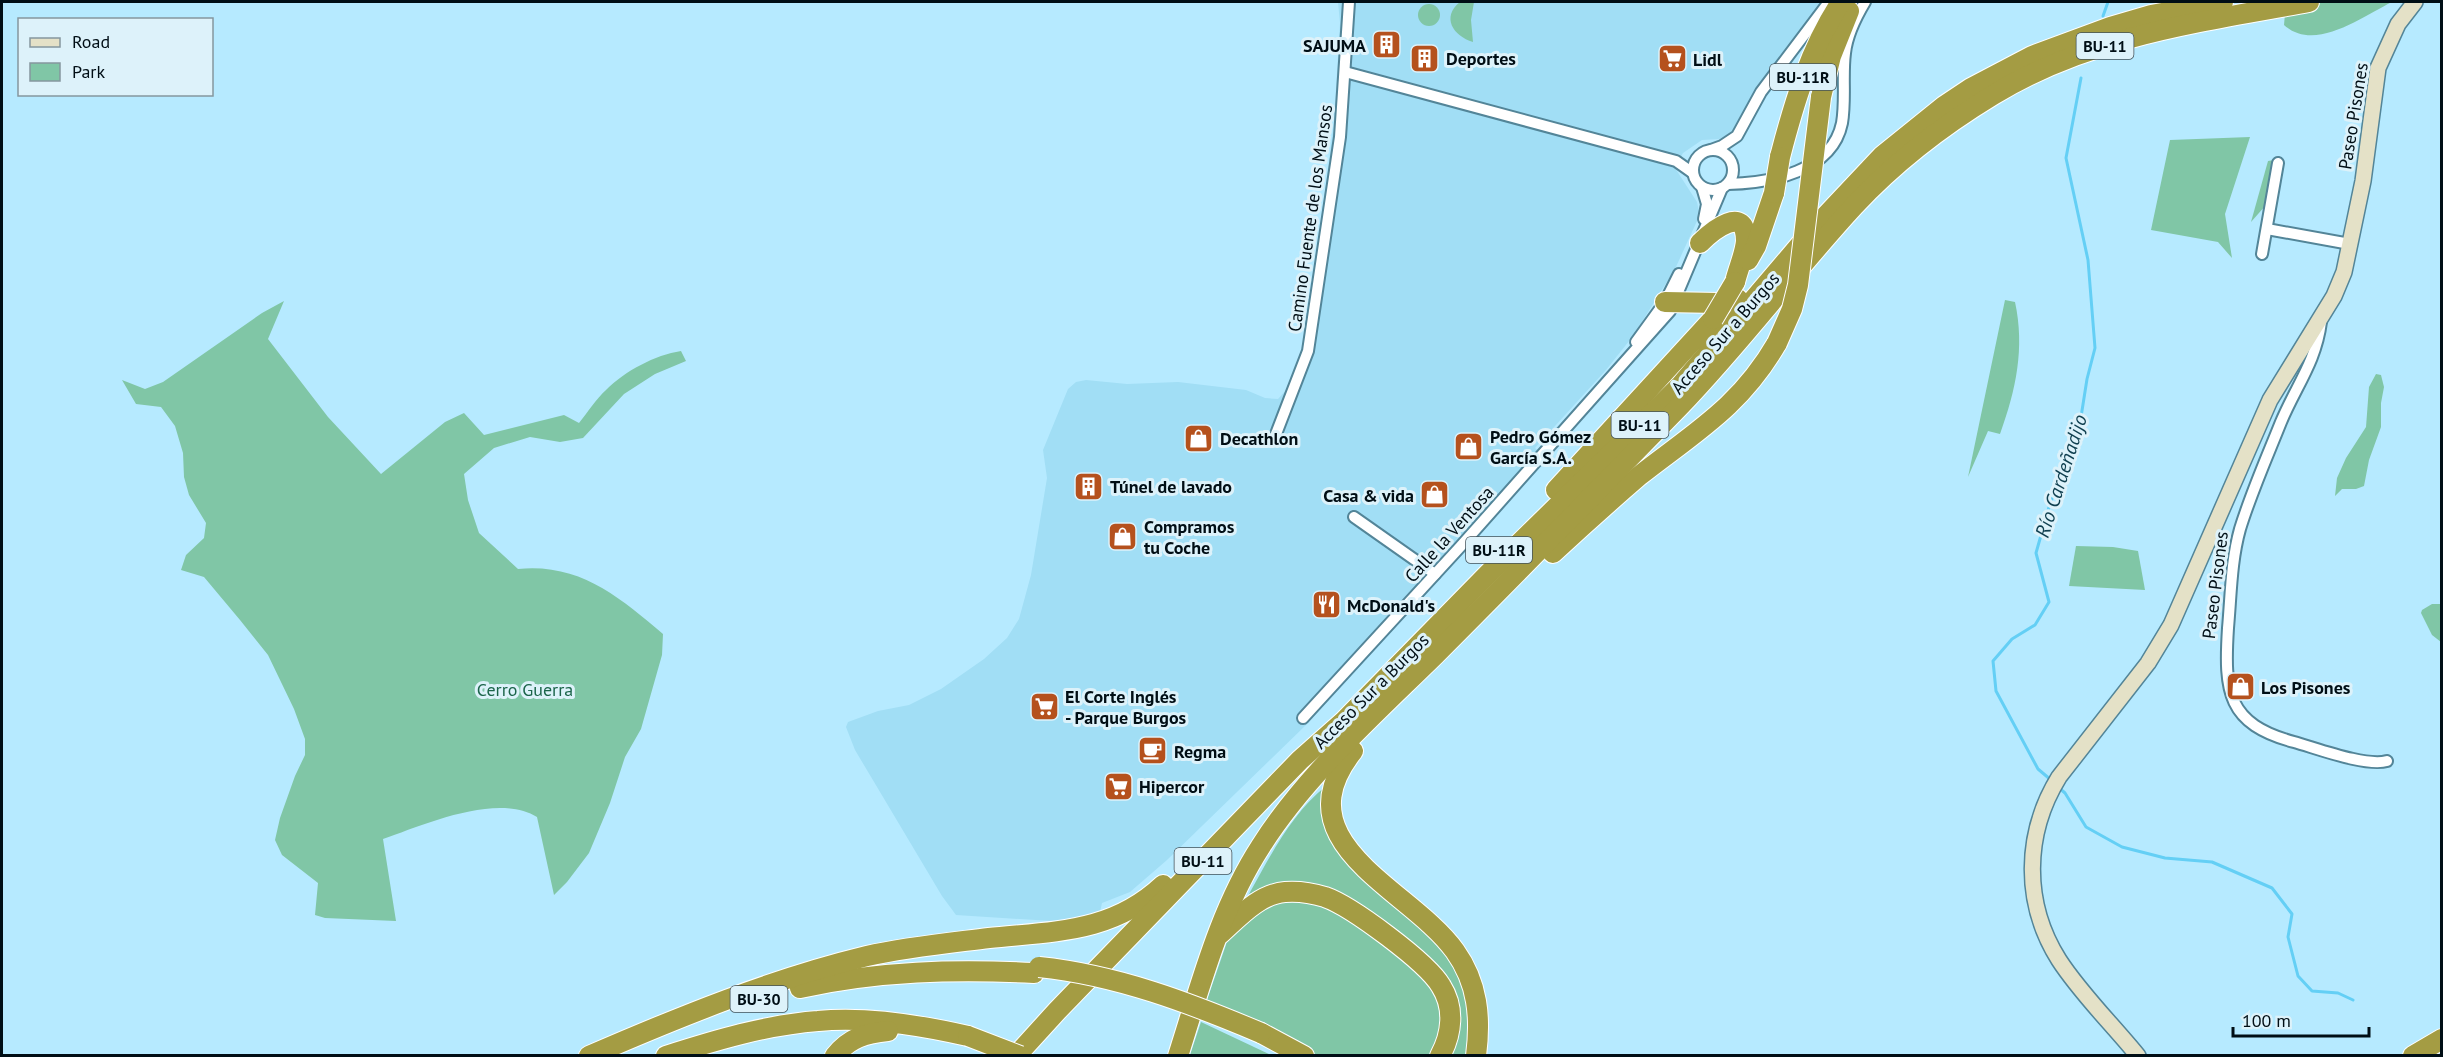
<svg xmlns="http://www.w3.org/2000/svg" width="2443" height="1057" viewBox="0 0 2443 1057" font-family="'PT Sans',sans-serif">
<rect width="100%" height="100%" fill="#b6eaff"/>
<path fill="#a1def5" d="M1338,2H1823L1776,61L1732,133L1719,139L1702,140L1683,153L1675,168L1697,202L1699,212L1697,221L1675,269L1633,336L1606,370L1535,448L1547,458L1307,724L1167,860L1130,892L1102,903L1100,912L1090,918L1052,921L956,915L942,896L855,750L846,727L848,722L878,711L909,705L941,689L984,659L1007,638L1019,619L1031,575L1047,478L1043,450L1068,389L1076,382L1086,380L1127,384L1178,382L1246,390L1265,398L1278,399L1287,389L1304,343L1315,266L1334,122L1340,23Z"/>
<g fill="#80c6a6">
<path d="M1460,2H1474L1471,20L1473,42C1453,36 1441,17 1460,2Z"/>
<path d="M2286,2H2392C2363,16 2315,53 2284,25Z"/>
<circle cx="1429" cy="15" r="11"/>
<path d="M2250,137L2225,214L2232,258L2218,242L2151,230L2170,140Z"/>
<path d="M2274,160L2266,205L2251,222L2268,161Z"/>
<path d="M2005,300L2015,302C2025,348 2016,390 2000,434L1988,431L1968,477Z"/>
<path d="M284,301L268,339L328,417L381,474L445,422L464,413L484,435L564,415L579,423C588,412 596,399 606,390C625,371 655,355 681,351L686,361L655,374L624,394L583,438L560,442L530,437L494,448L464,474L468,500L479,533L518,569C580,563 619,597 663,634L662,655L641,729L625,757L610,803L589,853L567,882L554,895L537,817C497,792 423,825 383,839L396,921L325,918L315,915L318,883L282,855L275,840L280,818L295,776L305,755V739L294,709L268,655L240,620L204,577L181,570L186,555L204,538L206,523L189,495L184,477L183,453L175,426L161,407L136,404L122,380L145,389L163,382L262,313Z"/>
<path d="M2376,374L2381,375L2384,387L2381,403V427L2369,460L2364,486L2356,489H2342L2335,496L2337,478L2346,458L2366,427L2369,387Z"/>
<path d="M2076,546L2113,547L2138,551L2145,590L2069,586Z"/>
<path d="M2432,604H2441V642L2432,635L2421,613L2422,610Z"/>
<path d="M1326,786L1325,813L1431,931L1470,986L1469,1055H1449L1452,989L1327,888C1292,878 1281,883 1249,894C1270,856 1292,813 1326,786Z"/>
<path d="M1304,900C1313,903 1323,904 1331,908C1361,925 1443,979 1443,1016C1443,1030 1437,1043 1431,1055H1314L1207,1000L1230,933L1250,916L1277,901Z"/>
<path d="M1201,1022L1271,1055H1190Z"/>
</g>
<g fill="none" stroke-linecap="round" stroke-linejoin="round">
<g stroke="#64cff5" stroke-width="3">
<path d="M2103,16L2108,2"/>
<path d="M2051,780L2038,769L1996,691L1993,661L2012,639L2035,625L2049,602L2036,553L2049,507L2081,417L2087,379L2095,348L2088,260L2066,158L2081,78"/>
<path d="M2058,787L2065,793L2086,827L2122,847L2165,858L2212,862L2272,888L2292,914L2288,937L2298,976L2312,991L2338,993L2353,1000"/>
</g>
<defs>
<g id="street">
<path d="M1345,72L1676,161L1693,173"/>
<circle cx="1713" cy="170" r="20"/>
<path d="M1711,150L1722,146L1737,136L1761,92L1829,2"/>
<path d="M1728,184C1770,183 1832,172 1842,123C1846,100 1842,76 1845,53C1847,35 1856,17 1865,2"/>
<path d="M1702,187L1707,204L1704,219"/>
<path d="M2267,229L2350,244"/>
<path d="M2262,254L2278,163"/>
<path d="M2321,322C2316,362 2296,386 2281,422C2267,457 2251,493 2240,529C2231,561 2231,595 2228,628C2224,692 2227,724 2294,742C2316,748 2366,767 2387,761"/>
<path d="M1636,342L1665,302L1679,274"/>
<path d="M1276,434L1308,351L1340,137L1349,2"/>
<path d="M1354,517L1435,574"/>
<path d="M1303,718L1460,547L1670,311L1722,188"/>
</g>
<path id="secondary" d="M2138,1056C2112,1024 2081,994 2059,960C2023,903 2024,834 2059,777L2148,663L2171,625L2270,400L2334,296L2344,272L2363,181L2378,68L2398,24L2415,2"/>
<g id="highway">
<path d="M1821,97L1831,56L1849,11"/>
<path d="M1780,157C1794,103 1810,49 1841,2"/>
<path d="M1700,243C1712,231 1746,203 1746,241C1745,254 1738,269 1735,282"/>
<path d="M1748,260L1756,246L1774,193"/>
<path d="M1665,302L1718,303L1738,299"/>
<path d="M1556,490L1713,319"/>
<path d="M1553,553C1581,527 1610,501 1639,476C1695,432 1740,407 1777,343"/>
<path d="M1353,751C1279,844 1411,889 1455,951C1478,983 1481,1018 1476,1056"/>
<path d="M1220,934C1238,918 1259,894 1285,892C1298,891 1312,893 1325,897C1351,906 1427,962 1441,986C1455,1008 1452,1034 1440,1056"/>
<path d="M800,988C878,971 955,969 1034,973"/>
<path d="M1261,1033L1304,1056"/>
<path d="M589,1056C679,1017 772,979 867,956C907,947 949,943 989,938C1055,931 1112,933 1163,885"/>
<path d="M666,1056C716,1040 766,1025 818,1021C867,1016 920,1025 968,1036"/>
<path d="M835,1056C849,1038 866,1033 888,1031"/>
<path d="M1016,1056L1057,1011L1300,760L1344,721L1488,574L1680,386L1817,225L1882,156L1944,106L1971,88L2032,56L2110,27L2151,15L2223,2"/>
<path d="M1178,1056C1201,984 1220,909 1261,846C1305,776 1376,713 1435,655C1517,573 1598,490 1679,407C1741,343 1794,271 1854,206C1895,162 1942,126 1993,95C2089,36 2200,22 2309,2"/>
<path d="M2413,1056L2442,1039"/>
</g>
</defs>
<use href="#street" stroke="#538598" stroke-width="14"/>
<use href="#secondary" stroke="#538598" stroke-width="18"/>
<use href="#highway" stroke="#fff" stroke-width="22"/>
<use href="#street" stroke="#fff" stroke-width="10"/>
<use href="#secondary" stroke="#e4e1c7" stroke-width="15"/>
<use href="#highway" stroke="#a49c43" stroke-width="20"/>
<defs>
<g id="highway-bridge">
<path d="M1774,193L1780,157"/>
<path d="M1713,319L1735,282"/>
<path d="M1777,343L1792,309L1798,285L1821,97"/>
<path d="M1039,967C1117,975 1190,1003 1261,1033"/>
<path d="M968,1036L1020,1056"/>
</g>
</defs>
<use href="#highway-bridge" stroke="#fff" stroke-width="22" stroke-linecap="butt"/>
<use href="#highway-bridge" stroke="#a49c43" stroke-width="20"/>
</g>
<defs>
<symbol id="building-square" viewBox="-11 -11 22 22"><rect x="-9" y="-9" width="18" height="18" rx="4" fill="#b5511d" stroke="#ddf2fa"/><path d="M-4-6H4V6H1V3H-1V6H-4ZM-2.5-4.3h1.7v1.8h-1.7ZM.8-4.3h1.7v1.8H.8ZM-2.5-1h1.7V.8h-1.7ZM.8-1h1.7V.8H.8Z" fill="#fff"/></symbol>
<symbol id="supermarket-square" viewBox="-11 -11 22 22"><rect x="-9" y="-9" width="18" height="18" rx="4" fill="#b5511d" stroke="#ddf2fa"/><path d="M-6-5.5h2.5l.6 2H6L4.5 2H-2.5L-4.4-4H-6ZM-1.5 3.2a1.3 1.3 0 1 0 .1 0ZM3 3.2a1.3 1.3 0 1 0 .1 0Z" fill="#fff"/></symbol>
<symbol id="shop-square" viewBox="-11 -11 22 22"><rect x="-9" y="-9" width="18" height="18" rx="4" fill="#b5511d" stroke="#ddf2fa"/><path d="M-5-2.5h2.3a2.7 3.5 0 0 1 5.4 0H5L5.5 6h-11ZM-1.5-2.5h3a1.5 2.3 0 0 0-3 0Z" fill="#fff"/></symbol>
<symbol id="restaurant-square" viewBox="-11 -11 22 22"><rect x="-9" y="-9" width="18" height="18" rx="4" fill="#b5511d" stroke="#ddf2fa"/><path d="M-5-6h1v4h1v-4h1v4h1v-4h1v5L-1.5 .5V6h-2V.5L-5-1ZM5-6V6H3V1.5H1.5Q1.5-4 5-6Z" fill="#fff"/></symbol>
<symbol id="cafe-square" viewBox="-11 -11 22 22"><rect x="-9" y="-9" width="18" height="18" rx="4" fill="#b5511d" stroke="#ddf2fa"/><path d="M-5.5-4.5H6V0H3Q3 3.5 0 3.5H-2.5Q-5.5 3.5-5.5 0ZM3-3.2v2h1.7v-2ZM-6 4.5H4V6H-6Z" fill="#fff"/></symbol>
</defs>
<g fill-rule="evenodd">
<use href="#building-square" x="1370" y="28" width="33" height="33"/>
<use href="#building-square" x="1408" y="42" width="33" height="33"/>
<use href="#supermarket-square" x="1656" y="42" width="33" height="33"/>
<use href="#shop-square" x="1182" y="422" width="33" height="33"/>
<use href="#shop-square" x="1452" y="430" width="33" height="33"/>
<use href="#building-square" x="1072" y="470" width="33" height="33"/>
<use href="#shop-square" x="1418" y="478" width="33" height="33"/>
<use href="#shop-square" x="1106" y="520" width="33" height="33"/>
<use href="#restaurant-square" x="1310" y="588" width="33" height="33"/>
<use href="#shop-square" x="2224" y="670" width="33" height="33"/>
<use href="#supermarket-square" x="1028" y="690" width="33" height="33"/>
<use href="#cafe-square" x="1136" y="734" width="33" height="33"/>
<use href="#supermarket-square" x="1102" y="770" width="33" height="33"/>
</g>
<g text-anchor="middle" dominant-baseline="central" stroke-width="6" stroke-linejoin="round" paint-order="stroke">
<g fill="#ddf2fa" stroke="#42525a" stroke-width="1.5">
<rect x="2076.5" y="33" width="57" height="26" rx="4.5"/>
<rect x="1770" y="64" width="66" height="26" rx="4.5"/>
<rect x="1611.5" y="412" width="57" height="26" rx="4.5"/>
<rect x="1466" y="537" width="66" height="26" rx="4.5"/>
<rect x="1174.5" y="848" width="57" height="26" rx="4.5"/>
<rect x="730.5" y="986" width="57" height="26" rx="4.5"/>
</g>
<g font-size="16" font-weight="bold" fill="#000e15">
<text x="2105" y="46">BU-11</text>
<text x="1803" y="77">BU-11R</text>
<text x="1640" y="425">BU-11</text>
<text x="1499" y="550">BU-11R</text>
<text x="1203" y="861">BU-11</text>
<text x="759" y="999">BU-30</text>
</g>
<g font-size="18" font-weight="bold" fill="#000e15" stroke="#ddf2fa" text-anchor="start">
<text x="1366" y="45" text-anchor="end">SAJUMA</text>
<text x="1446" y="58">Deportes</text>
<text x="1693" y="59">Lidl</text>
<text x="1490" y="436">Pedro Gómez<tspan x="1490" dy="21">García S.A.</tspan></text>
<text x="1220" y="438">Decathlon</text>
<text x="1110" y="486">Túnel de lavado</text>
<text x="1414" y="495" text-anchor="end">Casa &amp; vida</text>
<text x="1144" y="526">Compramos<tspan x="1144" dy="21">tu Coche</tspan></text>
<text x="1347" y="605">McDonald's</text>
<text x="2261" y="687">Los Pisones</text>
<text x="1065" y="696">El Corte Inglés<tspan x="1065" dy="21">- Parque Burgos</tspan></text>
<text x="1174" y="751">Regma</text>
<text x="1139" y="786">Hipercor</text>
</g>
<g font-size="18" fill="#000e15" stroke="#ddf2fa">
<text transform="translate(2353 116) rotate(-81)">Paseo Pisones</text>
<text transform="translate(1310 218) rotate(-82)">Camino Fuente de los Mansos</text>
<text transform="translate(1725 333) rotate(-49)">Acceso Sur a Burgos</text>
<text transform="translate(1449 534) rotate(-48)">Calle la Ventosa</text>
<text transform="translate(2215 585) rotate(-83)">Paseo Pisones</text>
<text transform="translate(1371 691) rotate(-45)">Acceso Sur a Burgos</text>
</g>
<g font-size="18" fill="#1b654a" stroke="#ddf2fa">
<text x="525" y="689">Cerro Guerra</text>
</g>
<g font-size="20" font-style="italic" fill="#0f3f4f" stroke="#ddf2fa">
<text transform="translate(2061 476) rotate(-72)">Río Cardeñadijo</text>
</g>
</g>
<rect width="2443" height="1057" fill="none" stroke="#000e15" stroke-width="6"/>
<rect x="18" y="18" width="195" height="78" fill="#ddf2fa" stroke="#85979e" stroke-width="1.5"/>
<rect x="30" y="38" width="30" height="9" fill="#e4e1c7" stroke="#85979e" stroke-width="1.5"/>
<text x="72" y="48" font-size="18" fill="#000e15">Road</text>
<rect x="30" y="63" width="30" height="18" fill="#80c6a6" stroke="#85979e" stroke-width="1.5"/>
<text x="72" y="78" font-size="18" fill="#000e15">Park</text>
<path d="M2233 1027v9h136v-9" fill="none" stroke="#000e15" stroke-width="3"/>
<text x="2242" y="1027" font-size="18" fill="#000e15" stroke="#ddf2fa" stroke-width="4.5" paint-order="stroke">100 m</text>
</svg>
